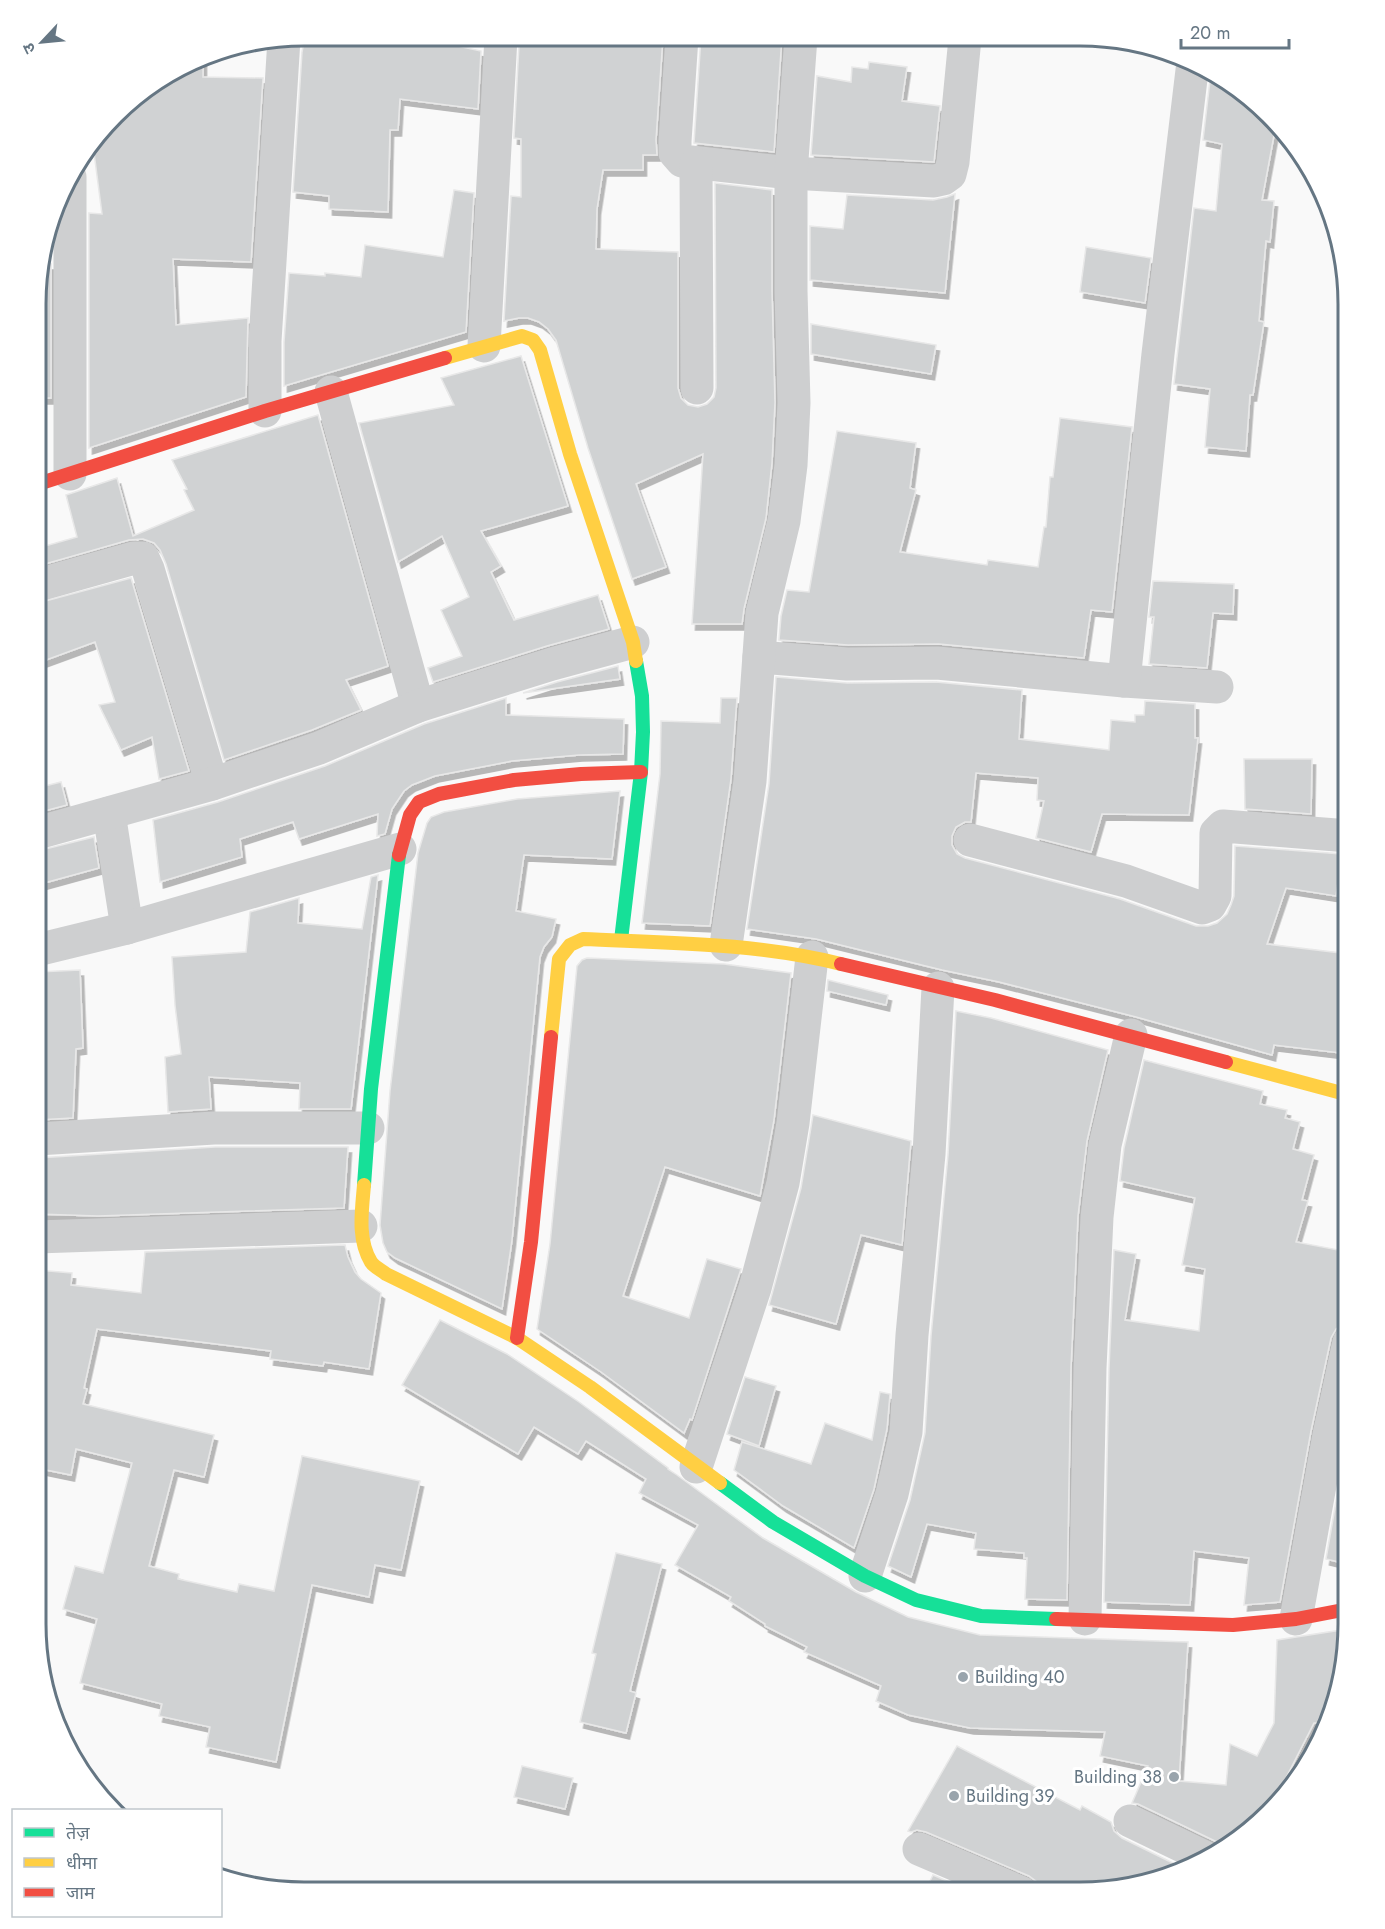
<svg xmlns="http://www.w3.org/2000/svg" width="1385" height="1929" viewBox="0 0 1385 1929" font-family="Jost,'Noto Sans Devanagari',sans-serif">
<defs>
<filter id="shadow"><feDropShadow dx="3.5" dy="6" stdDeviation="0" flood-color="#0004"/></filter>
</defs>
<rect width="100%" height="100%" fill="#f9f9f9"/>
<g fill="#d0d2d3" stroke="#e8e8e8" stroke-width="1.5" filter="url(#shadow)">
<path d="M305,36H422L449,40L448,44L481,51L478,109L400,99L398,130H390L388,212L329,209V196L293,192L302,52Z"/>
<path d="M526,37H663L656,140L657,155H643V170H603L597,209L596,249L678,252V388L681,398L688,405L698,407L707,404L714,397L716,388L715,183L772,190V291L775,403L772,463L766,518L744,609L742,624H692L703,454L636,484L666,567L632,579L588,448L556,340L548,329L539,322L528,318H519L504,321L511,196L521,197V139L514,138L519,45L525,46Z"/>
<path d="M701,37H782L774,152L694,143Z"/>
<path d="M203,59V77L263,78L251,262L173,259L176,325L248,318L246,397L89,448V213L102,214L93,145L128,103Z"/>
<path d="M869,62L907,67L902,101L940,106L934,162L811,155L817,76L851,82L852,67L868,69Z"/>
<path d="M1211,72L1243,91L1275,130L1262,200L1274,201L1270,242L1266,241L1259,321L1264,322L1253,395H1250L1246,451L1205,447L1210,389L1174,384L1194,208L1216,211L1222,144L1203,140Z"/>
<path d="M454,190L474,193L466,332L284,386V342L289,273L325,276V273L361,277L365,245L443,257Z"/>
<path d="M955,194L945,293L810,280V226L843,229L847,195L933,200L947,197Z"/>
<path d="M1086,247L1151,258L1145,303L1080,292Z"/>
<path d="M40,264H51V398H38V269Z"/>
<path d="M811,324L936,345L931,374L811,354Z"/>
<path d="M521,356L568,506L481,531L501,566L491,572L514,620L598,595L609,629L547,646L433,682L428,668L462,656L441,610L469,597L442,536L398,562L359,423L454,405L441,378Z"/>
<path d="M318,415L388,666L346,680L361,710L312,730L224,760L166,564L160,550L154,543L143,539L129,540L38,566V548L77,537L66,495L117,478L133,536L194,510L184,490L187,489L172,460Z"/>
<path d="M1060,418L1132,427L1112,612L1091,610L1084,658L939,644L848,645L779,640L781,616L787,590L809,592L837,431L916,443L910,488L916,490L900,552L987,565L988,560L1038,567L1044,527H1046L1050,477H1053Z"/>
<path d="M131,578L189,771L159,779L152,737L121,750L99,705L115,702L95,642L38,663V603Z"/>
<path d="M1153,581L1234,584L1233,614L1213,613L1207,668L1149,664L1154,617H1149Z"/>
<path d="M618,666L620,679L523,693L557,682Z"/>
<path d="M776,677L847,683L936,682L1022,690L1019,739L1109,750L1111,720L1135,722V715H1144L1145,701L1195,704V738H1198L1189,815L1102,814L1091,852L1036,838L1044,801L1037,800L1038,778L976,773L971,822H965L956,827L952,836V845L957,854L965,858L1120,899L1196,926H1208L1217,923L1227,914L1231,905L1234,896L1235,846L1342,854L1336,896L1286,888L1267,944L1349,954V1054L1274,1045L1272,1055L1136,1017L999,982L942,970L816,939L747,929L769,784Z"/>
<path d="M506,698V715L624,719L623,754L579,755L512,761L435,776L412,785L404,791L392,809L385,834L377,836L378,814L299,839L293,822L240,839L242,857L160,882L153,820L218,802L325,766L424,724Z"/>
<path d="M721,698H737L731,779L710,926L642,923L660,774L661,721L720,723Z"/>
<path d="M1244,759H1312L1311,814L1245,809Z"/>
<path d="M61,782L67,805L37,813V788Z"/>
<path d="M620,791L612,859L524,855L516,911L556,919L552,937L544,947L540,957L512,1240L502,1309L395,1258L387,1252L383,1243L380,1225L390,1091L418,853L427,823L431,817L444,812L517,799Z"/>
<path d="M94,837L99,868L37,885V851Z"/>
<path d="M378,875L351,1109H299L300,1083L209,1077L211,1109L168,1112L165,1057L181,1054L175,1005L172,957L246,952L250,912L299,898L298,923L362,929L371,877Z"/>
<path d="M587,958L724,964L791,973L774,1120L760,1196L665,1167L623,1296L689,1318L707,1259L741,1269L692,1420L690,1419L684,1433L601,1372L537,1329L550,1244L577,966L582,960Z"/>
<path d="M80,970L83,1048L76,1049L73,1118L37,1120V1105H42L37,972Z"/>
<path d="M828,980L888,995L886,1005L827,991Z"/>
<path d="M956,1011L991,1018L1108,1050L1087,1141L1078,1216L1071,1368L1067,1600L1025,1599L1027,1558H1024V1553L974,1549L976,1533L927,1524L911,1577L888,1566L910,1500L925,1433L931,1336L948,1155Z"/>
<path d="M1144,1060L1263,1091L1260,1104L1287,1110L1285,1118L1300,1122L1293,1149L1314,1155L1302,1200L1308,1201L1296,1242L1349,1252V1324H1343L1336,1329L1331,1338L1311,1431L1280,1602L1244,1605L1249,1558L1194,1551L1190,1605L1104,1602L1109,1369L1114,1250L1136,1254L1125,1320L1199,1331L1205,1269L1182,1265L1195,1198L1120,1181L1124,1148Z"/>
<path d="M813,1115L911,1141L902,1245L861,1235L836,1324L769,1305L801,1188Z"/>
<path d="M215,1147H348L344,1208L98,1216L37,1214V1158Z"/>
<path d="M345,1245L348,1257L355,1272L361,1279L381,1293L369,1369L324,1362L323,1366L270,1359L271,1351L97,1329L84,1388L87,1389L83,1404L214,1435L204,1477L174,1470L149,1566L179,1574L178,1579L237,1592L239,1584L274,1591L302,1456L420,1481L401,1570L375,1565L369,1597L312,1585L276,1762L206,1747L210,1727L159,1716L162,1704L80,1683L97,1619L63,1609L75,1566L103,1573L132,1463L76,1449L71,1475L36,1468L37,1270L72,1273L71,1285L141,1293L145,1252Z"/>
<path d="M440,1320L507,1354L579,1402L668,1468V1469L677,1475L763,1538L856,1592L908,1617L980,1635L1188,1642L1179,1781L1226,1785L1230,1744L1257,1756L1274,1723L1277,1640L1348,1629V1642L1335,1711L1328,1723H1314L1266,1817L1257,1826L1224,1848L1217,1842L1138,1804L1132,1803L1148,1766L1100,1756L1105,1732L970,1728L908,1715L876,1701L881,1686L804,1652L807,1647L765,1626V1624L729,1601L731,1597L675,1565L698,1525L639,1493L646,1479L586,1441L578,1454L534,1427L518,1454L402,1385Z"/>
<path d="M745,1377L776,1386L759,1446L727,1434Z"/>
<path d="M880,1392L890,1394L887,1429L874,1489L854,1548L783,1506L734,1470L742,1442L811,1464L825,1423L872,1440Z"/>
<path d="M1344,1456L1348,1457V1540L1343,1563L1326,1559Z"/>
<path d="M616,1553L662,1564L630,1691L636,1693L626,1733L580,1722L596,1654L592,1653Z"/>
<path d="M957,1746L1080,1810L1082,1806L1111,1822L1114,1831L1122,1838L1185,1869L1080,1893H1040L1037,1882L1029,1876L926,1832L917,1830L911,1832L908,1831Z"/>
<path d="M522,1766L573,1778L565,1809L514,1797Z"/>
<path d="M933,1875L974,1893H924Z"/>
</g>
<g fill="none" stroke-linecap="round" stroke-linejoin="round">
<g stroke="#cecfd0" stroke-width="33">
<path d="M682,37L675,141V153L682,161L791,173L934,181L943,179L950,174L953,162L965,38"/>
<path d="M696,164L697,388"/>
<path d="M484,346L501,37"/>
<path d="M331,392L418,706"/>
<path d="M265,411V341L284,39"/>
<path d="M70,474V177"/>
<path d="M38,585L134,558H143L148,569L212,784"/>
<path d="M759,657L847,664L937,663L1124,681L1217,687"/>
<path d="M1124,681L1158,354L1193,62"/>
<path d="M109,813L127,928"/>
<path d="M37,833L212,784L319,748L418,706L552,664L633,642"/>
<path d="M970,840L1126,881L1202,908L1210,905L1215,896L1216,833L1223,826L1349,836"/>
<path d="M726,945L750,781L762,613L784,521L791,465L794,403L791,291V173L801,37"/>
<path d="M37,950L127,928L400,849"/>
<path d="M37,1139L214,1128H368"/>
<path d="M37,1237L361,1226"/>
<path d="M696,1467L755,1288L783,1183L793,1123L812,957"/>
<path d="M865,1576L892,1494L906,1432L912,1335L929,1154L938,988"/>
<path d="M1085,1619L1090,1368L1097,1217L1105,1145L1131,1035"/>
<path d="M1296,1619L1329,1435L1349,1342"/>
<path d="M1130,1821L1209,1859"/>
<path d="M919,1849L1022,1893"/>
</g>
<g stroke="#16e098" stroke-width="14">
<path d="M621,940L641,772L643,732L642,696L636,661"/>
<path d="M364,1185L371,1089L399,855"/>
<path d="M720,1483L773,1522L865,1576L916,1600L981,1616L1056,1619"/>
</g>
<g stroke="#ffcf43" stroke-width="14">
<path d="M445,358L522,336L533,340L540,350L570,454L633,642L636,661"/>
<path d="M551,1037L559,959L570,945L583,939C670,943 757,943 841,964"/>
<path d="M1226,1062L1349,1095"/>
<path d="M364,1185C362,1210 357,1239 371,1262C374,1267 381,1270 386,1274L517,1338L590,1387L720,1483"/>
</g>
<g stroke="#f24e42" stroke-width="14">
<path d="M38,484L265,411L445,358"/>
<path d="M399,855L410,815L419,802L439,794L514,780L581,774L641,772"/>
<path d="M841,964L995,1000L1226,1062"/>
<path d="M517,1338L531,1242L551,1037"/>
<path d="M1056,1619L1233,1625L1296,1619L1348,1609"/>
</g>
</g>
<g fill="#99a4ac" stroke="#fff" stroke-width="2">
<circle cx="963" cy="1677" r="6"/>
<circle cx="1174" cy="1777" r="6"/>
<circle cx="954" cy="1796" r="6"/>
</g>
<g text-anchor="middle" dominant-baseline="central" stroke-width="6" stroke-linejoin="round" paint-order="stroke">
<g font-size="18" fill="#657683" stroke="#fff" text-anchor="start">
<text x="975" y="1677">Building 40</text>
<text x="1162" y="1777" text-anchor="end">Building 38</text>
<text x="966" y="1796">Building 39</text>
</g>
</g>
<path d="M0 0H1385V1929H0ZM304 46H1080A258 258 0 0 1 1338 304V1624A258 258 0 0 1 1080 1882H304A258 258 0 0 1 46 1624V304A258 258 0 0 1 304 46Z" fill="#fff" fill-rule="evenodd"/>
<path fill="none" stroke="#657683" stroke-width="3" d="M304 46H1080A258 258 0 0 1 1338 304V1624A258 258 0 0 1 1080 1882H304A258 258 0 0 1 46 1624V304A258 258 0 0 1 304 46Z"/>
<rect x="12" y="1809" width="210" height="108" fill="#ffffff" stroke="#c1c8cd" stroke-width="1.5"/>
<rect x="24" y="1828" width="30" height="9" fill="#16e098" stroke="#c1c8cd" stroke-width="1.5"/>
<text x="66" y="1839" font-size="18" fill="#657683">तेज़</text>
<rect x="24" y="1858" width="30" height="9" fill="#ffcf43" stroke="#c1c8cd" stroke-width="1.5"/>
<text x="66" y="1869" font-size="18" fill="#657683">धीमा</text>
<rect x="24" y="1888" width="30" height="9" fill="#f24e42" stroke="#c1c8cd" stroke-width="1.5"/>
<text x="66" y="1899" font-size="18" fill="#657683">जाम</text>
<g transform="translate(42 42) rotate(244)" stroke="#ffffff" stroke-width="4.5" paint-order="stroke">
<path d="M0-4.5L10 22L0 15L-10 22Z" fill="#657683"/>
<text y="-9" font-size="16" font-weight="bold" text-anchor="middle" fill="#657683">उ</text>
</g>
<path d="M1181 39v9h108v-9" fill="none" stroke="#657683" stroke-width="3"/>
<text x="1190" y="39" font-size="18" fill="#657683" stroke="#ffffff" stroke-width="4.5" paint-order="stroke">20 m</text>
</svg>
